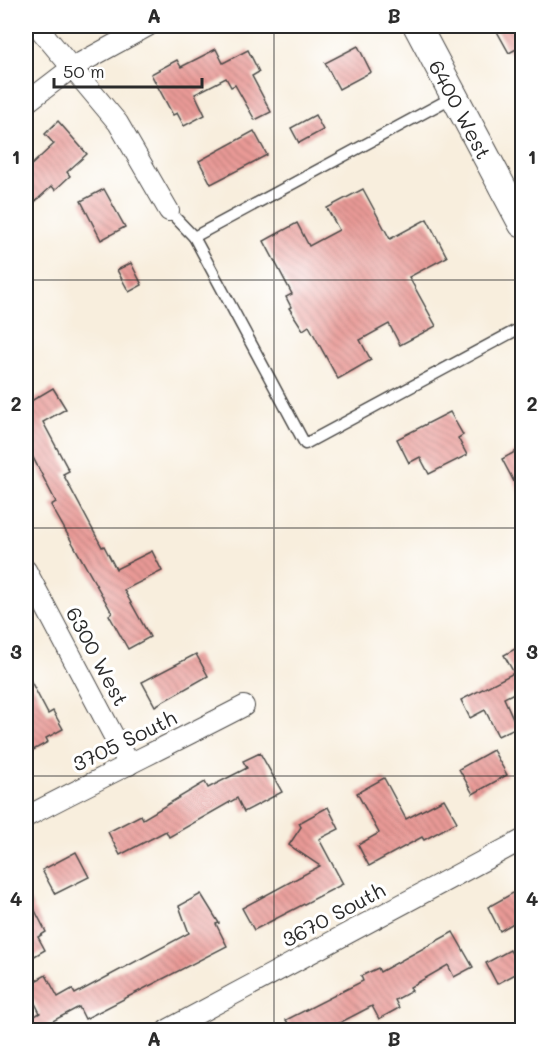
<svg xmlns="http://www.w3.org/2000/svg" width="548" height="1056" viewBox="0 0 548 1056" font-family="Mali,sans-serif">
<defs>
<pattern id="building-back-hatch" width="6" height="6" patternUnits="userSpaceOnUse" patternTransform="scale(1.5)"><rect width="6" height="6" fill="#e99a96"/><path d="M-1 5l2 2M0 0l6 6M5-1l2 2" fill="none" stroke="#bd7e7b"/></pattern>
</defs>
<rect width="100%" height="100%" fill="#fff"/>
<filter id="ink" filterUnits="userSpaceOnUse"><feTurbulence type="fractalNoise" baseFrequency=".0167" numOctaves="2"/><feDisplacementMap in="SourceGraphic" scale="12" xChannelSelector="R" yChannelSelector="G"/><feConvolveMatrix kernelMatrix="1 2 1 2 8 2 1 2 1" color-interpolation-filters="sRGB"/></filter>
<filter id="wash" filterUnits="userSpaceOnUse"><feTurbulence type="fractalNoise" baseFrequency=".008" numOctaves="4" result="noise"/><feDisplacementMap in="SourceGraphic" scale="24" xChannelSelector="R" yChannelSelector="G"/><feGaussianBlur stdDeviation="1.35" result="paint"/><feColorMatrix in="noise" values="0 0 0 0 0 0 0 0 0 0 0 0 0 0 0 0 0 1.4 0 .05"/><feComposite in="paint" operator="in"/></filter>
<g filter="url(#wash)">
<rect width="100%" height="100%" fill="#f8eedd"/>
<g id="blocks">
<g fill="url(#building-back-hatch)">
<path d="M494,26H522V46L509,53Z"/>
<path d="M358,46L371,72L339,89L325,63Z"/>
<path d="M216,49L223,63L248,50L259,72L252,76L271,112L255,120L235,85L231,87L226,78L195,94L205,115L184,126L177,113L173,115L151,74L177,60L181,67Z"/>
<path d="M315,115L323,130L299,143L291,128Z"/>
<path d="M58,121L87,154L67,172L70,176L55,190L52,186L26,210V170L54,144L45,134Z"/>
<path d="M254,131L267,155L211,184L199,161Z"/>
<path d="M104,189L125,227L101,240L81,201Z"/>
<path d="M363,189L390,239L427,219L447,257L409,277L436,326L400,345L389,324L360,340L371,360L338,379L309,326L303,330L289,308L291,307L286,297L292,294L264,241L297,223L309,246L339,230L327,208Z"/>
<path d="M131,263L142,285L129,292L117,270Z"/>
<path d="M53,388L66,409L43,422L69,471L63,474L102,547L104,546L116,569L152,551L162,571L124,590L150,637L128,649L109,615L112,613L51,505L56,502L26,444V404Z"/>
<path d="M450,412L463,435L458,438L467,455L429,474L420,457L409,463L397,439Z"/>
<path d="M522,448V497L502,459Z"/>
<path d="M522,645V689L504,698L517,727L498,736L485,710L470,718L461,700L514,673L504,655Z"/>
<path d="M196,654L208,676L155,706L142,682Z"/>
<path d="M26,672L48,714L53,711L63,729L46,738L48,742L26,754Z"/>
<path d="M493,750L507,775L473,794L459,769Z"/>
<path d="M260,753L282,792L244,812L237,798L169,837L166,831L120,855L108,832L141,815L143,819L205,782L208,788L247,768L243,761Z"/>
<path d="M384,778L406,819L444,799L457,822L424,840L422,837L369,866L358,845L379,833L357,793Z"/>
<path d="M328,807L339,829L319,839L343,884L254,930L242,908L320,866L289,845L301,827L299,823Z"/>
<path d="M76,852L89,877L55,894L42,870Z"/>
<path d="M522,888V918L500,931L488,907Z"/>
<path d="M26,893L46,932L38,937L45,950L26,961Z"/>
<path d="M201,894L219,923L216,924L227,946L85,1019L79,1007L47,1024L51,1030H26V1021L40,1013L26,986L46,975L58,997L72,989L75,994L189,933L179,906Z"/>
<path d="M453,932L473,967L454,977L448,965L410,987L412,991L395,1000L399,1008L379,1019L372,1006L326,1030H292L286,1020L363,981L361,976L378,968L380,972Z"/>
<path d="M510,950L521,971L497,984L486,963Z"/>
</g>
</g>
</g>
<g filter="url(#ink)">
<use href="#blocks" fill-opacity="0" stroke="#4a4846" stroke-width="1.5"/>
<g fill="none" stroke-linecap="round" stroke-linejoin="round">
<defs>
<g id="lane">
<path d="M453,97L194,237L305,444L522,327"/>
<path d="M169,211L194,237"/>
</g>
<g id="street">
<path d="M37,26L118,123L169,211"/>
<path d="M26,103L73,67L148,26"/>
<path d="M26,570L129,765"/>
<path d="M26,817C98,779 171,744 244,706"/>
<path d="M167,1030L522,840"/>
</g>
<g id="secondary">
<path id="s1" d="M417,26L522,224"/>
</g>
</defs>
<use href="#lane" stroke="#4a4846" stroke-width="13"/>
<use href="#street" stroke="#4a4846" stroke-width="22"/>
<use href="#secondary" stroke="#4a4846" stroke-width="29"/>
<use href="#lane" stroke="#fff" stroke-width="10"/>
<use href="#street" stroke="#fff" stroke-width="20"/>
<use href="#secondary" stroke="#fff" stroke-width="27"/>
</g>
</g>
<path fill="none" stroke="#2b2b2b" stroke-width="1.5" stroke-opacity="0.55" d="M274,26V1030M26,280H522M26,528H522M26,776H522"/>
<g text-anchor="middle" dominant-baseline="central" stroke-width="6" stroke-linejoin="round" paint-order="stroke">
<g font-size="21" fill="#2b2b2b" stroke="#fff">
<text stroke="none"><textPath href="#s1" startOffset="94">6400 West</textPath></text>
<text transform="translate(98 656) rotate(62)">6300 West</text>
<text transform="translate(124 740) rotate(-26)">3705 South</text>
<text transform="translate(333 914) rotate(-28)">3670 South</text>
</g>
</g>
<rect width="548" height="1056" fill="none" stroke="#fff" stroke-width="66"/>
<path d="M54 78v9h148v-9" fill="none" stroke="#2b2b2b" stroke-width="3"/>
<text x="63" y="78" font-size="18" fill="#2b2b2b" stroke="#ffffff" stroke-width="4.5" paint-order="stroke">50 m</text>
<rect x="33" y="33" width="482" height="990" fill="none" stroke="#2b2b2b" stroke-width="2"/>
<g font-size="20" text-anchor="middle" font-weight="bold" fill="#2b2b2b">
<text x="154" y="23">A</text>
<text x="394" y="23">B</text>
<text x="16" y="164">1</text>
<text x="532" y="164">1</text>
<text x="16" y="411">2</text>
<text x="532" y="411">2</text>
<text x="16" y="659">3</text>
<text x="532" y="659">3</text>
<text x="16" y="906">4</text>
<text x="532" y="906">4</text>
<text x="154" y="1046">A</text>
<text x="394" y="1046">B</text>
</g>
</svg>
